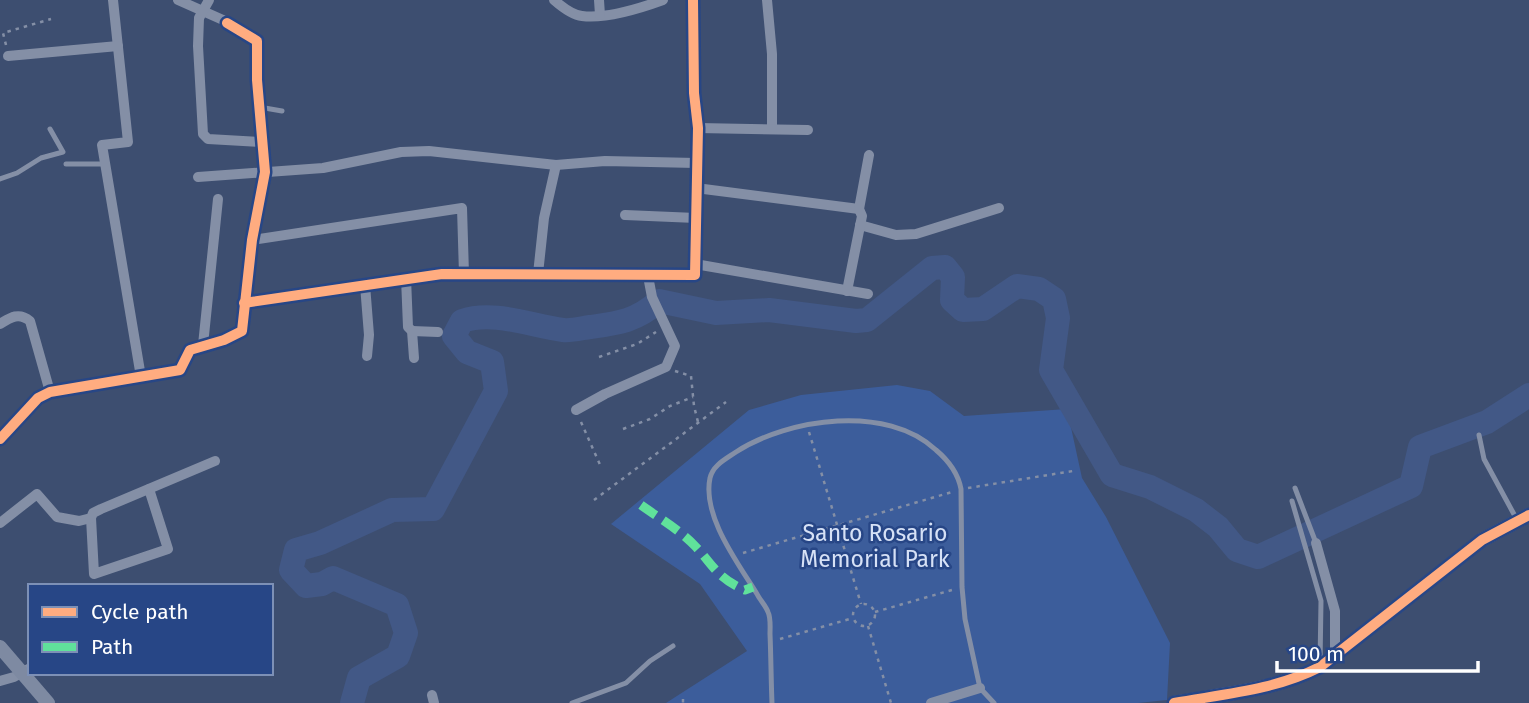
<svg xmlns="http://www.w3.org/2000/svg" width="1529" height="703" viewBox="0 0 1529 703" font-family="'Fira Sans',sans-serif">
<rect width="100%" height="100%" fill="#3d4e70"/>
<path fill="#3c5d9b" d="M897,385L930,391L964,416L1067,409L1082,478L1106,517L1170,643L1167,700L1138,703H666L747,651L700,584L611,524L749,410L801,395Z"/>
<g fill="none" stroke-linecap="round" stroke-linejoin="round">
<path stroke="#425886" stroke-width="24" d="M352,703L359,678L398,656L406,633L397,605L333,578L322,584L306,586L291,570L296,550L320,543L392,510L433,509L496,391L492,362L467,352L454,336L462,321C494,310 531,326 563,330C572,331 582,328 590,327C619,323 636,321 659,301L716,313L769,310L856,321L867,320L932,268L945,267L953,277L952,300L963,310L983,309L1017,286L1039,289L1054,299L1058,318L1051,370L1112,475L1150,487L1196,510L1218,527L1237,550L1258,557L1411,486L1420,447L1487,422L1529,395"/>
<g stroke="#848fa6" stroke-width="2.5" stroke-dasharray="3.5 5" stroke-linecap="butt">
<path d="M6,45L3,33L51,19"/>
<path d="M599,357L637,344L656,332"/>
<path d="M675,371L691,376L694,406L698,422"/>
<path d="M581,422L601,467"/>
<path d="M623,429L650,419L670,406L693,397"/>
<path d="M809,432L861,604"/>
<path d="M968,488L1073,471"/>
<path d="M594,500L726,402"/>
<path d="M743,553L952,492"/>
<circle cx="864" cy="615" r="11"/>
<path d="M875,612L952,590"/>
<path d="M868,626L891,703"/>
<path d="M780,639L853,618"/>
<path d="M683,699V703"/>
</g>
<g stroke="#848fa6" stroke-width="5">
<path d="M259,107L282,111"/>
<path d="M66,164H105"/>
<path d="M0,179L17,173L41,158L63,152L50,129"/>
<path d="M1479,435L1484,459L1516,518"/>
<path d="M1295,488L1316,543"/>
<path d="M1292,501L1321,601L1320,664"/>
<path d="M572,703L626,683L650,661L673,646"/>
<path d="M772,703C771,680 771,657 770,634C770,627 771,618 768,612C766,606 760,600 757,594C738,563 702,516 710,478C713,465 726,459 736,452C789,418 887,404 936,450C949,461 958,473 961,489L962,587L965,619L980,688L994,703"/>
</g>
<g stroke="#848fa6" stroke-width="10">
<path d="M113,0L128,142L102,145L141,377"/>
<path d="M178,0L223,20"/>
<path d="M209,0L199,18L198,46L203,134L208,139L262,142"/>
<path d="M554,0C562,7 572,15 582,16C605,19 641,8 663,0"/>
<path d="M599,0L600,15"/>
<path d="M767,0L772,54V129"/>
<path d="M8,56L118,46"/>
<path d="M698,128L808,130"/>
<path d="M198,177L323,168L401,152L429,151L556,165L605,161L696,163"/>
<path d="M696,188L859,209"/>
<path d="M625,215L696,218"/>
<path d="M860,225L896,235L916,234L999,208"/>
<path d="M252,240L462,208L464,274"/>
<path d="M695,264L868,294"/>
<path d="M538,274L544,218L556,165"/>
<path d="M406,278L408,327L412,331L414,358"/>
<path d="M365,285L369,335L367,356"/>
<path d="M847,291L862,216L859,209L869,155"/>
<path d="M244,303L442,274L695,275L698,128L694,93L693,0"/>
<path d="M0,324C11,317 19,312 30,321L50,392"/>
<path d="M412,331L438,332"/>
<path d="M203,345L218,199"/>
<path d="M576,410L605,394L666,367L675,346L652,297L648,276"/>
<path d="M0,439L38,398L50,392L180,370L190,350L224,340L242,331L252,240L265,172L257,80V41L227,23"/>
<path d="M91,518L94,574L168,549L149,489"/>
<path d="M0,523L37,494L57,517L79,521L91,518L93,513L101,509L215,461"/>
<path d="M1316,543L1335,611V657"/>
<path d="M0,681L14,677L30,668"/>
<path d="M432,695L434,703"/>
<path d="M931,703L980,688"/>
</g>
<g stroke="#7e8aa2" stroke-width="14">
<path d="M0,647L48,703"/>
<path d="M1174,703C1224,694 1275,690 1320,667L1482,540L1529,515"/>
</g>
<path stroke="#60e19b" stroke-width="9" stroke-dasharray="18 9" stroke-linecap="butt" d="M641,505C659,518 680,530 695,546C714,566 717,578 745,590L753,587"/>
<defs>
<g id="cycleway">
<path d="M244,303L442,274L695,275L698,128L694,93L693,0"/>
<path d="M0,439L38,398L50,392L180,370L190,350L224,340L242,331L252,240L265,172L257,80V41L227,23"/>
<path d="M1174,703C1224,694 1275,690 1320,667L1482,540L1529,515"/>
</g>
</defs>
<use href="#cycleway" stroke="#274686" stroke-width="15"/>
<use href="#cycleway" stroke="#ffac80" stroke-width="10"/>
</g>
<g text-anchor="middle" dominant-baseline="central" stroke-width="5" stroke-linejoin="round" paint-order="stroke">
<g font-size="23" fill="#d6e1f6" stroke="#274686">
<text x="875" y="533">Santo Rosario<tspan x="875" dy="26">Memorial Park</tspan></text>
</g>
</g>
<rect x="28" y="584" width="245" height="91" fill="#274686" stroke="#7d90b6" stroke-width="2"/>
<rect x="42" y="607" width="35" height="10" fill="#ffac80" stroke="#7d90b6" stroke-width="2"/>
<text x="91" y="619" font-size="21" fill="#ffffff">Cycle path</text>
<rect x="42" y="642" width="35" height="10" fill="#60e19b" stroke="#7d90b6" stroke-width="2"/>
<text x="91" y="654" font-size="21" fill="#ffffff">Path</text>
<path d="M1277 661v10h201v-10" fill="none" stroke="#ffffff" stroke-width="3.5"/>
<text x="1288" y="661" font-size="21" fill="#ffffff" stroke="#274686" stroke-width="5" paint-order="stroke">100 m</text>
</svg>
